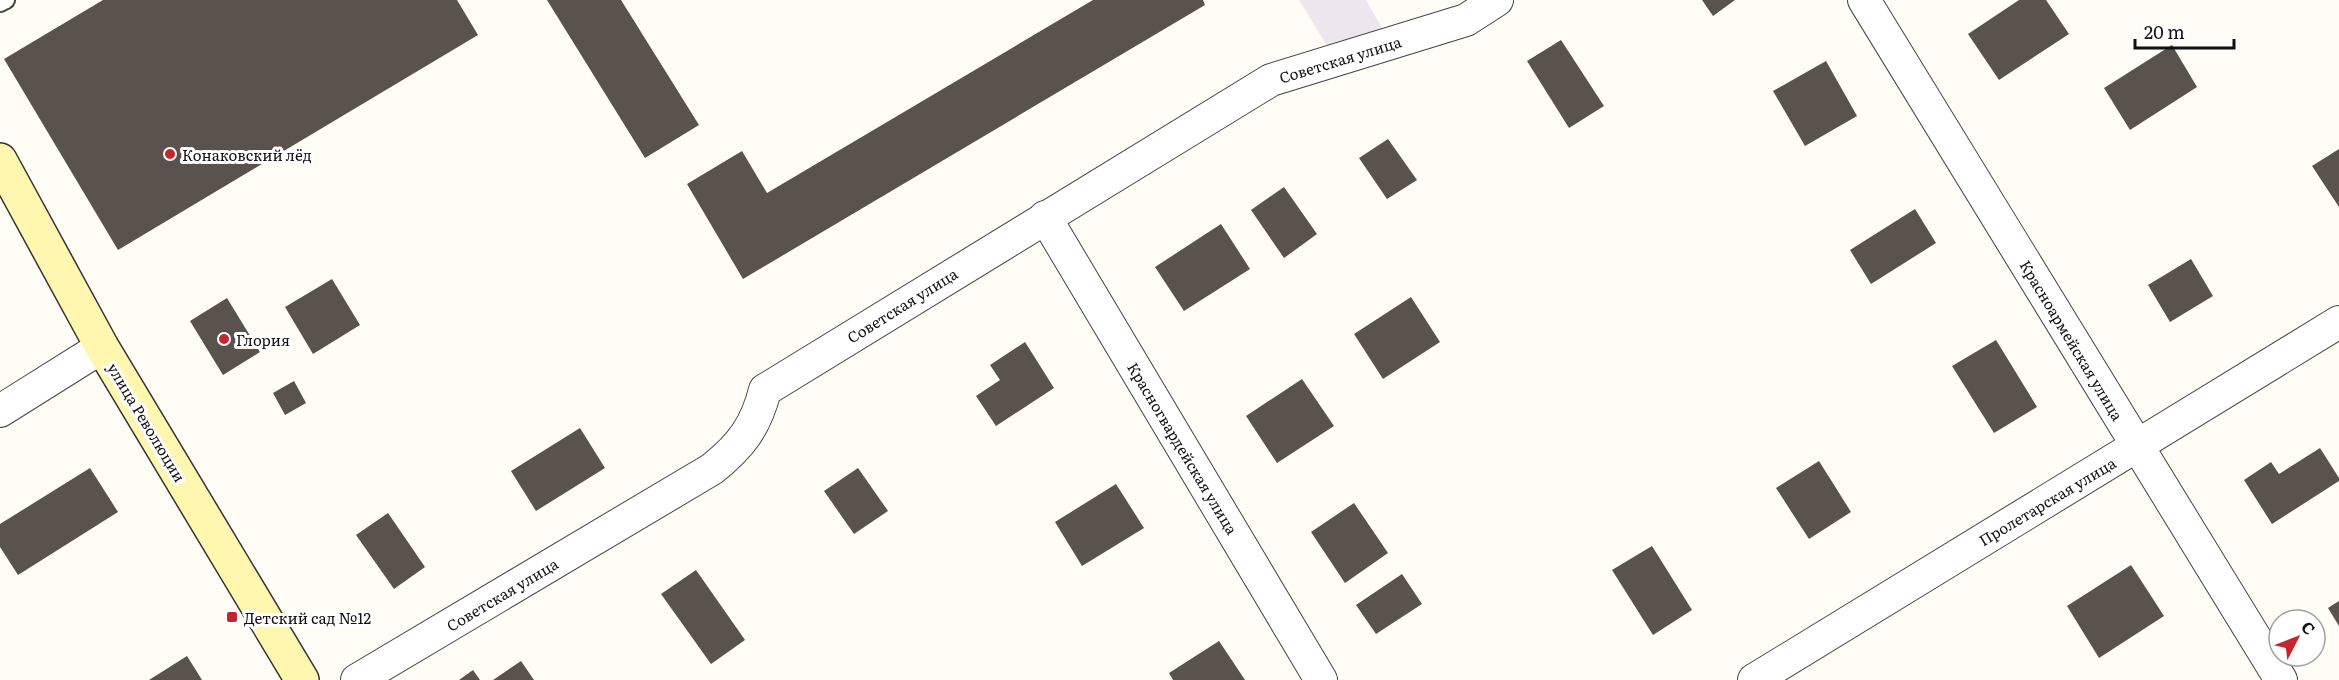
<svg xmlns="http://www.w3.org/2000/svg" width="2339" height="680" viewBox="0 0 2339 680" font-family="Literata,serif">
<rect width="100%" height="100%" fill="#fffdf5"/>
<path fill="#eee6ef" d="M1299,0H1366L1382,28L1329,49Z"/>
<g fill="#5a524d">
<path d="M103,0H457L478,35L118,250L4,59Z"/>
<path d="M547,0H621L699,125L645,158Z"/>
<path d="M1093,0H1203L1205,5L743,279L687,184L742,151L767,193Z"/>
<path d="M1702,0H1735L1713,16Z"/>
<path d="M2019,0H2046L2069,34L1999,80L1968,34Z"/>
<path d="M1561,40L1604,106L1569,128L1527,61Z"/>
<path d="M2172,45L2197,87L2130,130L2104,88Z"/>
<path d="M1826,61L1857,116L1805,146L1773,91Z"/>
<path d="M1388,139L1417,180L1387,199L1359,158Z"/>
<path d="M2339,149V207L2312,166Z"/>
<path d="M1284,187L1317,234L1284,258L1251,210Z"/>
<path d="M1915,209L1936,243L1871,284L1850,250Z"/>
<path d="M1221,224L1250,269L1184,311L1155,267Z"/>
<path d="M2191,259L2213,296L2170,322L2148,285Z"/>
<path d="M332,279L360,325L313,354L285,307Z"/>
<path d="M1411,297L1440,342L1383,379L1354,334Z"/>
<path d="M227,298L260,352L223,375L190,321Z"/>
<path d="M1996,340L2037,407L1994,433L1952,366Z"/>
<path d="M1025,342L1054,388L996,426L976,396L1000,380L990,365Z"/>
<path d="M1302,379L1334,426L1277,463L1246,416Z"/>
<path d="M294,381L306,403L285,415L273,393Z"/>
<path d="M580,428L605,468L536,511L511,471Z"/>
<path d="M2320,448L2339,478V481L2272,524L2244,480L2271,462L2279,474Z"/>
<path d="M1819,461L1851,512L1809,539L1776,488Z"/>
<path d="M90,468L118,512L18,575L0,547V524Z"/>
<path d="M858,468L888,511L854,534L824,491Z"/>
<path d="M1116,484L1144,528L1082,566L1055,522Z"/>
<path d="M1354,503L1388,553L1345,583L1311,532Z"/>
<path d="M388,513L425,567L394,589L356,535Z"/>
<path d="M1652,546L1692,610L1653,635L1612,570Z"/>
<path d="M2131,565L2164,616L2099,658L2067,606Z"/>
<path d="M696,570L745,640L711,664L661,594Z"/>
<path d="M1402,574L1422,604L1376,634L1356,605Z"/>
<path d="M2339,601V626L2328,608Z"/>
<path d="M1219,641L1245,680H1173L1169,673Z"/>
<path d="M187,656L202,680H149Z"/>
<path d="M521,661L534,680H493Z"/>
<path d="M473,670L480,680H459Z"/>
</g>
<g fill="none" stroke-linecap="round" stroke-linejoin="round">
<defs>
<path id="lane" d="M0,3L6,0"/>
<g id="street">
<path d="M1864,0L2281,680"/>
<path d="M1045,217L1321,680"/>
<path d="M0,411L102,347"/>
<path d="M357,680L712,469C741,446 756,426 765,390L1271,80L1466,20L1497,0"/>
<path d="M1754,680L2339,322"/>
</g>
<path id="secondary" d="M0,160L102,347L302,680"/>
</defs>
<use href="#lane" stroke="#444" stroke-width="20"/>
<use href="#street" stroke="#444" stroke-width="34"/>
<use href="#secondary" stroke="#333" stroke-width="36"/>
<use href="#lane" stroke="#fff" stroke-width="16"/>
<use href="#street" stroke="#fff" stroke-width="32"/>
<use href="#secondary" stroke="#fff6b0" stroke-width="33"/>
</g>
<g fill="#c4262e" stroke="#fff" stroke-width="2">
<circle cx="170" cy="154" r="6"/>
<circle cx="224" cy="339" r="6"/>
<rect x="226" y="611" width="12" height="12" rx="3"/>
</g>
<g text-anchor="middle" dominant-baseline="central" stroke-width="6" stroke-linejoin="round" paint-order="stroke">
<g font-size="15" fill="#111" stroke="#fff">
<text transform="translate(1340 59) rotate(-17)">Советская улица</text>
<text transform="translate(902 305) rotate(-32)">Советская улица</text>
<text transform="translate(2072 340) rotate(59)">Красноармейская улица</text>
<text transform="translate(147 422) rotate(59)">улица Революции</text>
<text transform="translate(1183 448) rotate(59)">Красногвардейская улица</text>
<text transform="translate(2047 501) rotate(-31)">Пролетарская улица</text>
<text transform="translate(502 594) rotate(-31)">Советская улица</text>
</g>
<g font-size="15" fill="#111" stroke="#fff" text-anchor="start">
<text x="182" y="154">Конаковский лёд</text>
<text x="236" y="339">Глория</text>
<text x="244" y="617">Детский сад №12</text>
</g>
</g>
<g transform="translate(2297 638) rotate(48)"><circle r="28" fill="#ffffff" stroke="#a0a0a0" stroke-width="1.5"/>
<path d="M0-4.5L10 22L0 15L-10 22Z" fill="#c4262e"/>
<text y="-9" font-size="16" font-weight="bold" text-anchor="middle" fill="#111111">С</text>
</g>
<path d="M2135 39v9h99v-9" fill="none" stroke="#111111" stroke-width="3"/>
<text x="2144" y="39" font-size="18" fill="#111111" stroke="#ffffff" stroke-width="4.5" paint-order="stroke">20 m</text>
</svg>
